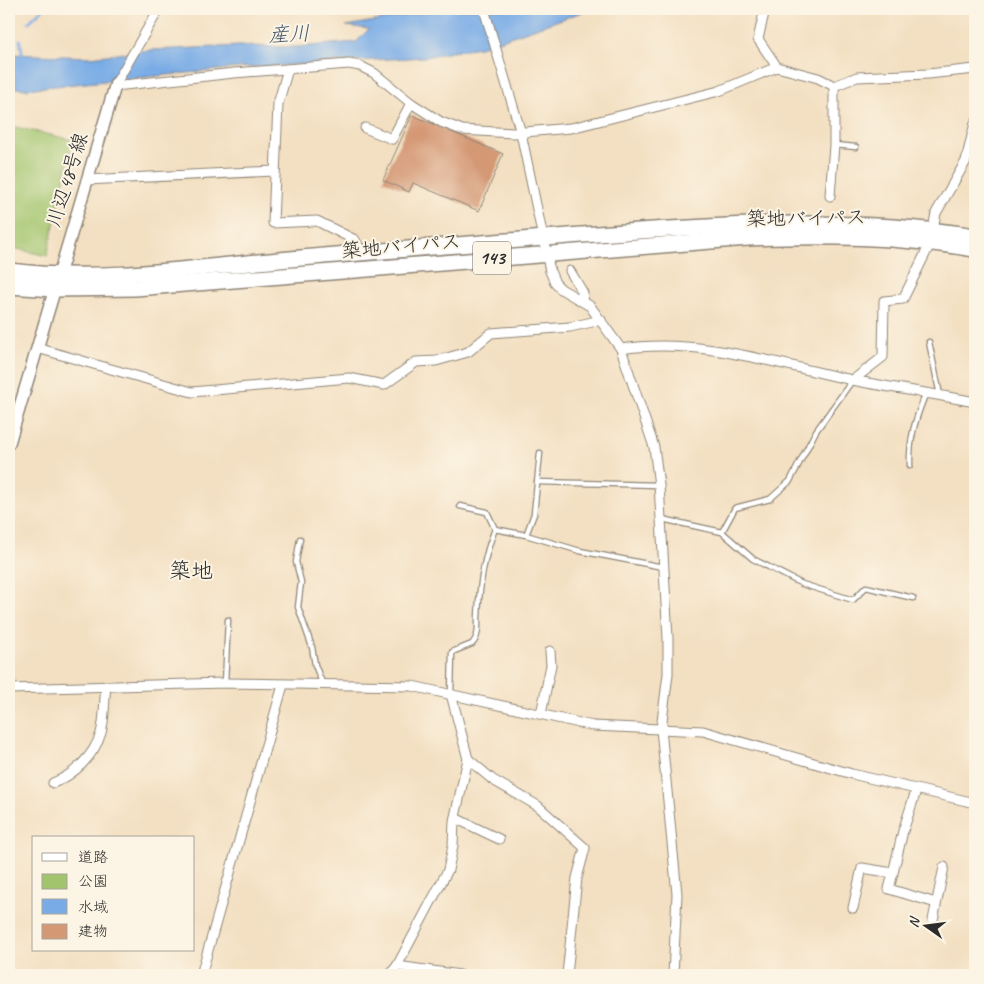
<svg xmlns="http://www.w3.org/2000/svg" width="984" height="984" viewBox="0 0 984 984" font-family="Caveat,'Klee One',sans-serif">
<rect width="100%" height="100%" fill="#fcf5e5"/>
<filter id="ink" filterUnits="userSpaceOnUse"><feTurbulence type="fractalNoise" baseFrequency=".02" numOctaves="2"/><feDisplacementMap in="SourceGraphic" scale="10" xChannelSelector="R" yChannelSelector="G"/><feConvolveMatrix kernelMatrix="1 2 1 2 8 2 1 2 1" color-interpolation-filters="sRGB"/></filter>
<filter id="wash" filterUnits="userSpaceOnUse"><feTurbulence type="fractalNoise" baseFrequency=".0096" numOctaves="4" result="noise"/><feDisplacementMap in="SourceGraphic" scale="20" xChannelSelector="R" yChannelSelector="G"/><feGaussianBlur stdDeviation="1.12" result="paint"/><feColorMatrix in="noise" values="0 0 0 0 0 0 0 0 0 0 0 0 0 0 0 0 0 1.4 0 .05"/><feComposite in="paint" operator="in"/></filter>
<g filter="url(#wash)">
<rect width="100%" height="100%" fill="#f3dfc1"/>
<path fill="#a2c46d" stroke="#66784c" d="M11,126L73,140L47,256L9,247V137Z"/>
<path fill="#79ace6" stroke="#526c88" d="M445,9H591L484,46L425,57L238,68L25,89L9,87V54L90,57L151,50L239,46L297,47L356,42L369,29L346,26Z"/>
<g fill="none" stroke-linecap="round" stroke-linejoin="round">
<g stroke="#79ace6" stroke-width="3">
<path d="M29,22L43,9"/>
<path d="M20,40L23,57"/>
</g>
</g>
<g id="blocks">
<path fill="#d49875" d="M412,115L503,154L479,211L413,183L409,192L383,180Z"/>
</g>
</g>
<g filter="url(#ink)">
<use href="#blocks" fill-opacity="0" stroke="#8f8576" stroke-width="1"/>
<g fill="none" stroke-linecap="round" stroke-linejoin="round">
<defs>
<g id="service">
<path d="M834,145L856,147"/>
<path d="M929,342L940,395"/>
<path d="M910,465C909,438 916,417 926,393"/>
<path d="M537,482L659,485"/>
<path d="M460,506L487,512L495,529L526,535L580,551L663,567"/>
<path d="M662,519L722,532L753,559L802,584L853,600L866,587L913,598"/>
<path d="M722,532L735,508L770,499L790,481L816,431L852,381"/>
<path d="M526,535L534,514L540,453"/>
<path d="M300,539L296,562L301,582L298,607L312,647L315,665L323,685"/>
<path d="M225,683L228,620"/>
<path d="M451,694L452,652L472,644C479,637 478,627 478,618C479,586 483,558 495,529"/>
</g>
<g id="minor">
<path d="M484,9L521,133L550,271L555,283L561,289L590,306L621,349L654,447L659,485L668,638V674L661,729L677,894L673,975"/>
<path d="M765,9L758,39L777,67L818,78L834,86L857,77L928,74L975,69"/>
<path d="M288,69L278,104L273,223L317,221L355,240L362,253"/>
<path d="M116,83L159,9"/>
<path d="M115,86L234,73L349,64L360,66L374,73L411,103L441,122L462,130L513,133L571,128L719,91L777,67"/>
<path d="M365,128L392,139L411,103"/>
<path d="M86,180L275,171"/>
<path d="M830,196L834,145V86"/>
<path d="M933,229L936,213L966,161L975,123"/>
<path d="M570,271L583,293L582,301"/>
<path d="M37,348L192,392L349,378L384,385L416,362L436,361L468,352L491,333L570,327L601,320"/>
<path d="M621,349C700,337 775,364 852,380C893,388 934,394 975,402"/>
<path d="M853,380L883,357L884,301L903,299L931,242"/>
<path d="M9,689L225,683L412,686L593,726L703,731L852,774L975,803"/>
<path d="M541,714L551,665L550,651"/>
<path d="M468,759L493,780L538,806L585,848L577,878L567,975"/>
<path d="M53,783C74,775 94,756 101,733C105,719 104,701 106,686"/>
<path d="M455,818L499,839"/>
<path d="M893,873L889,889L936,903"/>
<path d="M853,908L862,868L893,873L903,831L916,791"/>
<path d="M933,920L944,867"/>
<path d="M397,966L460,975"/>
<path d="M201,975L283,685"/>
<path d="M390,975L397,966L448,870L453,846L454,821L468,759L451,694"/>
</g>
<path id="tertiary" d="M9,443L116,83"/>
<g id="trunk">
<path d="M9,271C102,283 198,267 290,259C388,250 485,243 582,235C713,225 844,216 975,236"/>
<path d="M9,286L54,289L135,288L748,238C828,235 897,236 975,249"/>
</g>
</defs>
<use href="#service" stroke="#8f8576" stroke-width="7"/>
<use href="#minor" stroke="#8f8576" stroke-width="11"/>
<use href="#tertiary" stroke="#8f8576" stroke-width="14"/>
<use href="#trunk" stroke="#8f8576" stroke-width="18"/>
<use href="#service" stroke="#fff" stroke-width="4.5"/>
<use href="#minor" stroke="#fff" stroke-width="9"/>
<use href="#tertiary" stroke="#fff" stroke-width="11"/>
<use href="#trunk" stroke="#fff" stroke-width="15"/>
</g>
</g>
<g text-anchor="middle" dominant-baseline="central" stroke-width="4" stroke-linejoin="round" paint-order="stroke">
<rect fill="#fcf5e5" stroke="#6a6863" stroke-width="1" x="473" y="241.5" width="38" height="33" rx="4"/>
<g font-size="19" font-weight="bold" fill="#2b2b2b">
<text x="492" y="258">143</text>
</g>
<g font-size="20" fill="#2b2b2b" stroke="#fcf5e5">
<text transform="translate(67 180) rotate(-73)">川辺48号線</text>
<text transform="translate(806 218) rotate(-1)">築地バイパス</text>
<text transform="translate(401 246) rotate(-5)">築地バイパス</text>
</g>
<g font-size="21" font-style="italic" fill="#46586c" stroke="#fcf5e5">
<text transform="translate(289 34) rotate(-3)">産川</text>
</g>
<g font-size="22" fill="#2b2b2b" stroke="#fcf5e5">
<text x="191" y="571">築地</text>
</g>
</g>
<rect width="984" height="984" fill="none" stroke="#fcf5e5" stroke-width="30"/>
<rect x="32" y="836" width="162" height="115" fill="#fcf5e5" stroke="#a8a49b"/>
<rect x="42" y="853" width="25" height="8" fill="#ffffff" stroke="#a8a49b"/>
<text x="78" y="862" font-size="15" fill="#2b2b2b">道路</text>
<rect x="42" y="874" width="25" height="15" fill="#a2c46d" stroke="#a8a49b"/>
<text x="78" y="886" font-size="15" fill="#2b2b2b">公園</text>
<rect x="42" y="899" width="25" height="15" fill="#79ace6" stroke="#a8a49b"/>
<text x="78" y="912" font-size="15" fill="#2b2b2b">水域</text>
<rect x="42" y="924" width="25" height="15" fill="#d49875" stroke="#a8a49b"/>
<text x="78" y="936" font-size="15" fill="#2b2b2b">建物</text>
<g transform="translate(926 926) rotate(284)" stroke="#fcf5e5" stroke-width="4" paint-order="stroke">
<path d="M0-4L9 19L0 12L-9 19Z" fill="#2b2b2b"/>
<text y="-8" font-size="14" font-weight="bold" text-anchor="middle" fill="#2b2b2b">N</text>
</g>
</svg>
